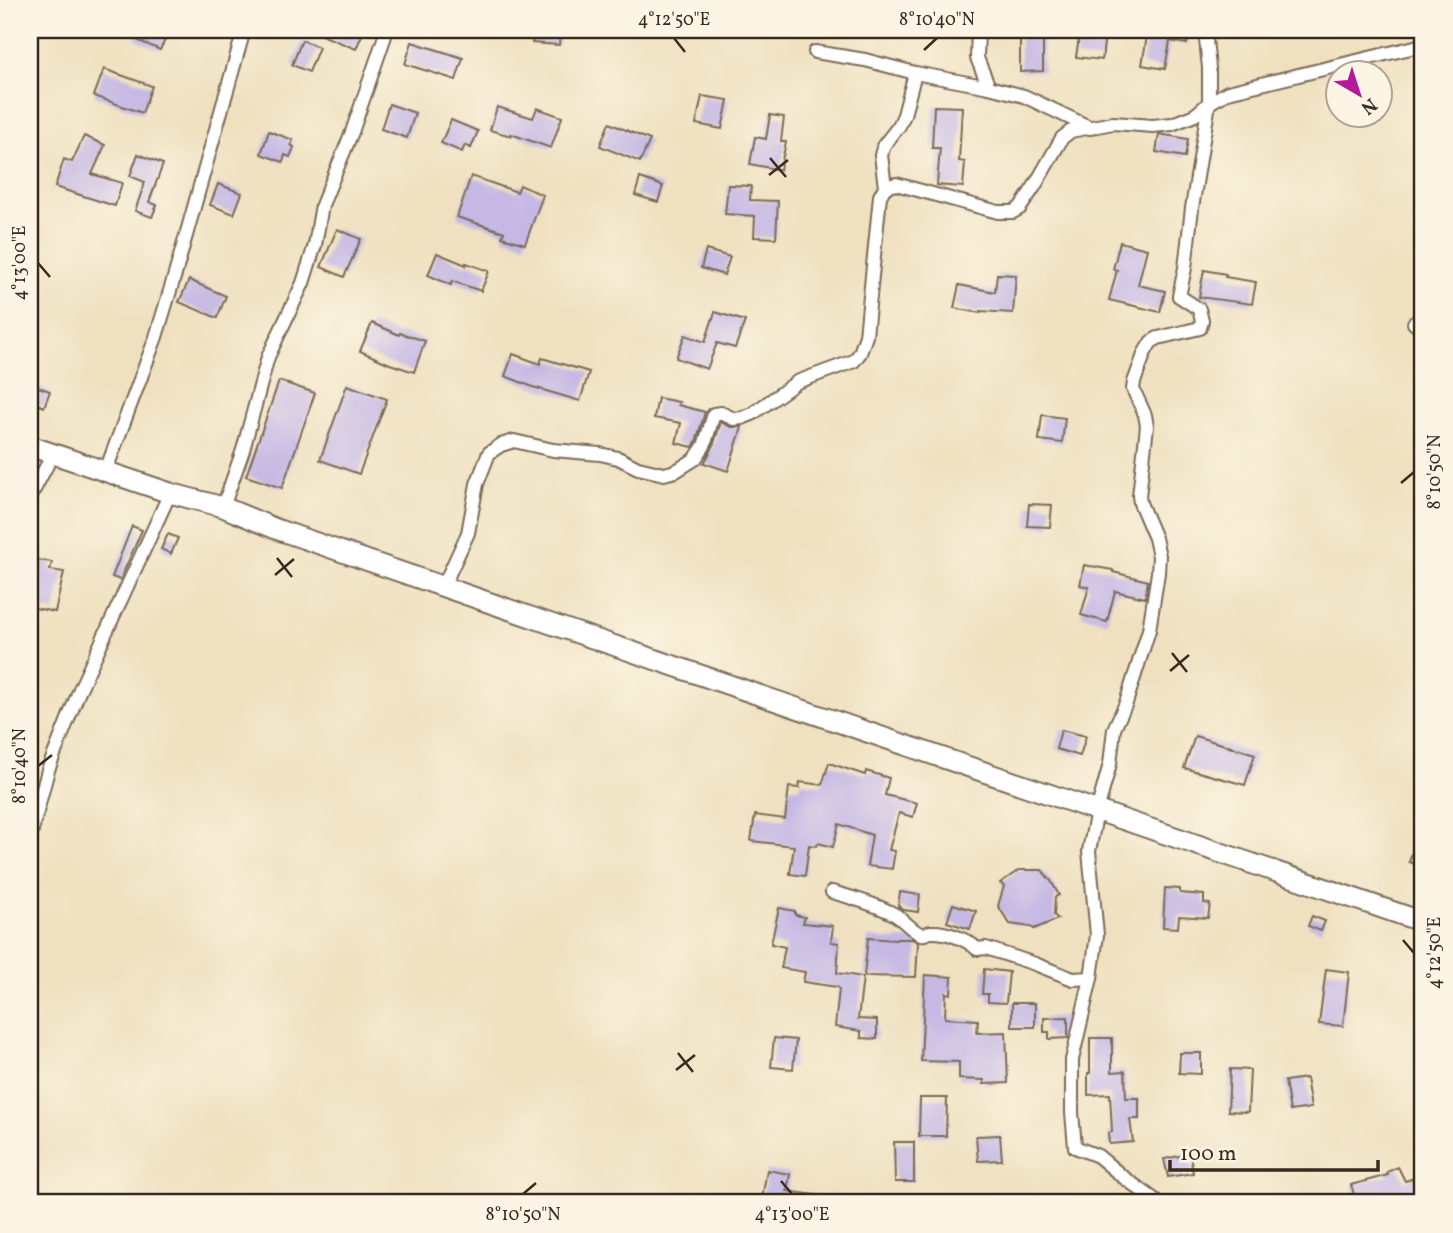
<svg xmlns="http://www.w3.org/2000/svg" width="1453" height="1233" viewBox="0 0 1453 1233" font-family="Vollkorn,serif">
<rect width="100%" height="100%" fill="#fcf5e5"/>
<filter id="ink" filterUnits="userSpaceOnUse"><feTurbulence type="fractalNoise" baseFrequency=".0143" numOctaves="2"/><feDisplacementMap in="SourceGraphic" scale="14" xChannelSelector="R" yChannelSelector="G"/><feConvolveMatrix kernelMatrix="1 2 1 2 8 2 1 2 1" color-interpolation-filters="sRGB"/></filter>
<filter id="wash" filterUnits="userSpaceOnUse"><feTurbulence type="fractalNoise" baseFrequency=".00686" numOctaves="4" result="noise"/><feDisplacementMap in="SourceGraphic" scale="28" xChannelSelector="R" yChannelSelector="G"/><feGaussianBlur stdDeviation="1.57" result="paint"/><feColorMatrix in="noise" values="0 0 0 0 0 0 0 0 0 0 0 0 0 0 0 0 0 1.4 0 .05"/><feComposite in="paint" operator="in"/></filter>
<g filter="url(#wash)">
<rect width="100%" height="100%" fill="#efe1c0"/>
<g id="blocks">
<g fill="#c5b8e4">
<path d="M118,30H170L160,50L137,40L138,38Z"/>
<path d="M309,30H364L356,49Z"/>
<path d="M534,30H556L555,33H560L559,45L532,43Z"/>
<path d="M1020,30H1043V71L1020,72Z"/>
<path d="M1142,30H1189L1187,44L1170,41L1165,69L1142,65L1147,36L1142,35Z"/>
<path d="M1080,31L1105,34L1102,60L1076,57Z"/>
<path d="M302,40L319,47L309,72L292,65Z"/>
<path d="M412,42L463,58L456,80L405,64Z"/>
<path d="M104,69L152,86L142,113L94,96Z"/>
<path d="M702,96L728,100L722,129L696,124Z"/>
<path d="M389,104L415,113L407,138L381,129Z"/>
<path d="M934,106L962,107L959,161L965,162L963,187L937,185L940,148H932Z"/>
<path d="M497,107L533,118L537,108L562,117L551,148L511,134V136L490,130Z"/>
<path d="M770,115L784,117L781,141L786,142L780,170L750,164L755,137L766,139Z"/>
<path d="M451,120L478,131L471,148L465,145L462,152L441,143Z"/>
<path d="M609,123L650,140L640,162L600,146Z"/>
<path d="M269,131L293,140L291,145L294,147L290,157L285,155L283,162L261,154Z"/>
<path d="M1159,134L1188,139L1185,157L1156,152Z"/>
<path d="M84,136L105,145L92,174L122,183L115,206L55,187L64,159L72,162Z"/>
<path d="M138,154L163,164L149,202L157,205L152,217L135,211L145,182L130,176Z"/>
<path d="M471,176L517,192L520,185L543,195L525,244L502,237L504,232L457,217Z"/>
<path d="M640,178L663,186L658,202L635,195Z"/>
<path d="M218,184L242,193L234,214L210,205Z"/>
<path d="M728,185L751,186L750,200L778,201L776,238L754,237L755,216L725,214Z"/>
<path d="M337,229L361,239L344,277L321,267Z"/>
<path d="M1120,242L1147,249L1138,285L1165,291L1160,312L1109,300L1117,270L1113,269Z"/>
<path d="M706,250L730,257L724,275L701,268Z"/>
<path d="M437,253L466,265V263L489,271L481,291L452,281L451,285L428,275Z"/>
<path d="M1204,270L1226,274L1225,277L1256,282L1252,304L1199,297Z"/>
<path d="M997,274L1016,275L1013,313L980,311V313L954,308L959,285L995,292Z"/>
<path d="M189,280L226,296L217,318L179,302Z"/>
<path d="M715,312L745,321L735,348L717,343L707,369L676,358L685,335L705,342Z"/>
<path d="M372,323L399,335L400,333L425,341L414,372L390,364L360,351Z"/>
<path d="M513,354L540,364L542,358L589,372L580,401L533,387L505,376Z"/>
<path d="M279,381L315,393L282,488L246,476Z"/>
<path d="M30,384L50,391L44,407L30,401Z"/>
<path d="M347,385L387,399L359,474L320,460Z"/>
<path d="M658,398L679,402L678,405L705,412L696,442L693,447L676,443L681,423L654,418Z"/>
<path d="M1042,415L1065,418L1062,443L1039,440Z"/>
<path d="M721,422L731,427H742L728,471L704,463L712,449Z"/>
<path d="M1029,504L1052,505L1050,527L1027,526Z"/>
<path d="M132,526L142,530L120,580L112,577Z"/>
<path d="M168,534L178,538L171,554L161,549Z"/>
<path d="M38,560L52,562L50,570L64,572L55,612L30,607V565L37,566Z"/>
<path d="M1084,565L1113,570V572L1148,581L1145,598L1115,591L1107,622L1081,615L1089,587L1080,585Z"/>
<path d="M1061,730L1086,736L1080,756L1056,749Z"/>
<path d="M1195,736L1255,754L1245,785L1184,768Z"/>
<path d="M829,763L865,775L866,771L889,778L885,795L917,803L913,817L899,813L889,850L895,851L892,869L867,866L872,835L839,824L833,847L818,843L817,846L809,845L805,876L790,874L794,846L751,841L755,815L785,819L789,787L799,788L800,782L822,785Z"/>
<path d="M1421,824L1423,825V867L1409,862Z"/>
<path d="M1019,870H1042L1051,881L1059,895L1055,897L1054,915L1058,919L1034,929L1031,927L1010,924L998,906L1004,886L1000,883Z"/>
<path d="M1165,888L1180,889V893L1204,895V903L1210,904L1208,918L1179,916L1178,928L1163,927Z"/>
<path d="M900,892L920,895L918,912L904,910L898,906Z"/>
<path d="M953,904L976,911L970,929L947,922Z"/>
<path d="M779,908L795,911V915L805,917L803,923L833,926L831,942L839,943L837,973L863,977L858,1019L877,1020V1039L861,1038V1031L835,1027L839,989L837,987L803,982L805,972L781,968L785,947L771,944Z"/>
<path d="M1312,916L1325,921L1321,931L1308,926Z"/>
<path d="M868,938L896,940V939H912L918,942L916,977L864,976Z"/>
<path d="M984,969L1009,972L1006,1003L988,1002V994H982Z"/>
<path d="M1326,969L1349,972L1343,1026L1319,1024Z"/>
<path d="M925,975L952,977L951,994L946,993L945,1018L978,1020L977,1033L1006,1032L1008,1083L984,1084V1080L959,1079V1062L921,1061Z"/>
<rect x="1012" y="1003" width="23" height="24"/>
<path d="M1068,1017V1038L1049,1039V1032H1044V1018Z"/>
<path d="M774,1038L796,1040L793,1069L771,1067Z"/>
<path d="M1090,1038H1112V1072L1125,1071L1126,1098H1139V1119H1130L1133,1142L1109,1144L1108,1133L1112,1132L1110,1094L1088,1095V1073H1090Z"/>
<path d="M1180,1053H1201V1074L1179,1073Z"/>
<path d="M1230,1069L1250,1070L1248,1112L1228,1111Z"/>
<path d="M1306,1078L1311,1108L1290,1111L1285,1081Z"/>
<path d="M920,1098H947L946,1136H919Z"/>
<path d="M1000,1135L1002,1160L978,1161L976,1136Z"/>
<path d="M894,1142H914V1182H895Z"/>
<path d="M1190,1154L1193,1173L1168,1177L1164,1159Z"/>
<path d="M1398,1167L1405,1181L1423,1175V1203H1357L1351,1185L1388,1175L1387,1172Z"/>
<path d="M767,1170L790,1174L787,1191L829,1197V1203H793L762,1198Z"/>
</g>
</g>
</g>
<g filter="url(#ink)">
<use href="#blocks" fill-opacity="0" stroke="#7a6a57" stroke-width="2"/>
<g fill="none" stroke-linecap="round" stroke-linejoin="round">
<defs>
<g id="street">
<path d="M978,30L977,58L989,87L1024,96L1091,128"/>
<path d="M815,52L865,60L915,73"/>
<path d="M885,187L896,184L998,212H1013L1020,208L1034,187L1062,138L1071,131L1113,123L1153,126L1172,124L1195,115L1209,103L1228,92L1423,45"/>
<path d="M1414,323L1423,331"/>
<path d="M106,470L156,337L176,271L244,30"/>
<path d="M30,497L53,454"/>
<path d="M223,507L243,450L268,357L303,283L315,245L322,205L352,132L387,30"/>
<path d="M443,587L468,533L477,484L489,453L501,445L514,441L553,450L600,454L618,458L638,468L664,474L676,471L695,459L704,446L714,414L721,413L734,419L742,418L752,414L797,382L854,361L860,353L866,336L880,196L885,187L881,155L884,145L899,126L904,115L915,73L989,87"/>
<path d="M30,838L48,770L80,689L170,493"/>
<path d="M832,892C853,898 875,904 894,914C903,919 913,932 921,934C927,935 925,933 931,932C945,931 967,939 977,949L986,948L1035,964L1073,979L1091,978"/>
<path d="M1154,1203L1155,1200L1123,1177L1098,1156L1075,1147L1072,1113V1060L1091,978L1097,935L1089,851L1097,811L1110,764L1114,729L1126,703L1149,630L1158,573L1159,556L1155,538L1140,503L1139,496L1147,426L1145,415L1133,389L1134,382L1145,352L1151,342L1158,338L1200,328L1202,321L1199,309L1179,296L1185,268L1192,208L1209,103V68L1205,30"/>
</g>
<path id="primary" d="M30,446L170,493L223,507L276,529L557,626L1423,922"/>
</defs>
<use href="#street" stroke="#7a6a57" stroke-width="16"/>
<use href="#primary" stroke="#7a6a57" stroke-width="23"/>
<use href="#street" stroke="#fff" stroke-width="12"/>
<use href="#primary" stroke="#fff" stroke-width="19"/>
</g>
</g>
<path fill="none" stroke="#3b2a1e" stroke-width="2.5" d="M674,38L685,52M924,50L937,38M770,158L786,177M769,175L788,160M38,263L50,277M1401,483L1414,472M277,558L292,577M275,575L294,559M1172,653L1187,672M1170,671L1189,655M38,766L52,755M1403,940L1414,953M678,1053L693,1072M676,1070L695,1055M781,1181L792,1194M523,1194L536,1183"/>
<rect width="1453" height="1233" fill="none" stroke="#fcf5e5" stroke-width="77"/>
<g transform="translate(1359 94) rotate(141)"><circle r="33" fill="#fcf5e5" stroke="#afa495" stroke-width="2"/>
<path d="M0-5L12 26L0 18L-12 26Z" fill="#b5179e"/>
<text y="-10" font-size="19" font-weight="bold" text-anchor="middle" fill="#3b2a1e">N</text>
</g>
<path d="M1170 1160v10h208v-10" fill="none" stroke="#3b2a1e" stroke-width="3.5"/>
<text x="1180" y="1160" font-size="21" fill="#3b2a1e" stroke="#fcf5e5" stroke-width="5" paint-order="stroke">100 m</text>
<rect x="38" y="38" width="1376" height="1156" fill="none" stroke="#3b2a1e" stroke-width="2.5"/>
<g font-size="18" text-anchor="middle" fill="#3b2a1e">
<text x="674" y="25">4°12'50"E</text>
<text x="937" y="25">8°10'40"N</text>
<text transform="translate(19 263) rotate(-90)" y="6">4°13'00"E</text>
<text transform="translate(1434 472) rotate(-90)" y="6">8°10'50"N</text>
<text transform="translate(19 766) rotate(-90)" y="6">8°10'40"N</text>
<text transform="translate(1434 953) rotate(-90)" y="6">4°12'50"E</text>
<text x="523" y="1220">8°10'50"N</text>
<text x="792" y="1220">4°13'00"E</text>
</g>
</svg>
